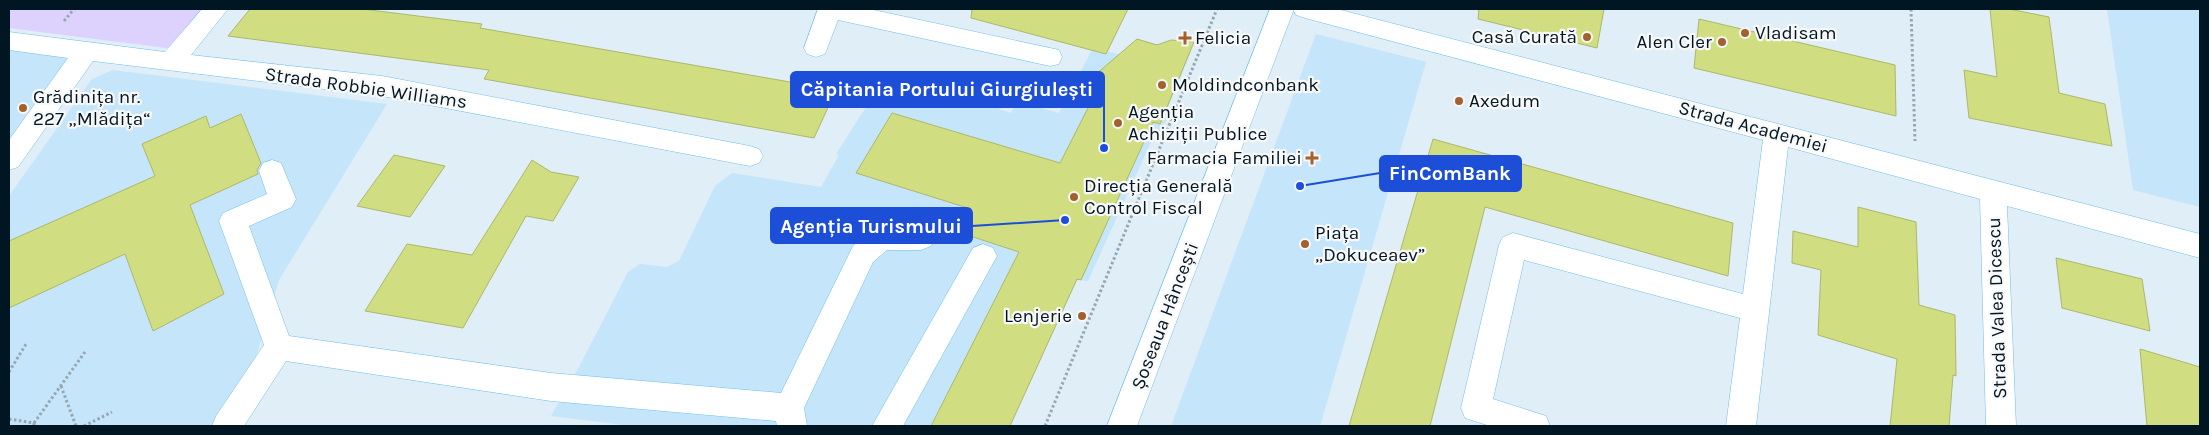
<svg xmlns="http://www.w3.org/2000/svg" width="2209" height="435" viewBox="0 0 2209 435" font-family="Karla,sans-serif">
<rect width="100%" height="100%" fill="#dfeef7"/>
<g fill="#c4e5fa">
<path d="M2107,9H2200V207L2133,190Z"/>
<path d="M1316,34L1426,62L1320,426H1171Z"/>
<path d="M1171,40L1185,42L1190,47L1191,52L1166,112L1170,113L1160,132L1156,131L1088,281L1077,280L1010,426H632L551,416L579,367L628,272L640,264L667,267L679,261L715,186L732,173L821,187L839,155L836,154L886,76L944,93L947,89L1001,104L999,109L1011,113L1017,101L1059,113L1093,48L1127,56L1146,52L1150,43L1163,47Z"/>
<path d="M9,50L66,57V69L9,147Z"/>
<path d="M113,70L387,104L279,280L256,357L211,426H9V196L92,79Z"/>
</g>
<path fill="#dcd2fd" d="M9,9H221L190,51L9,28Z"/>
<g fill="#d0dd80" stroke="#adb86a">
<path d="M250,9H362L482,24L480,28L836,90L814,138L484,79L489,70L228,36Z"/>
<path d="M972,9H1128L1106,54L971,18Z"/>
<path d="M1479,9H1604L1597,48L1478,19Z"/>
<path d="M1990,9H2009L2049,17L2059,93L2105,104L2112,146L1969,118L1964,70L1997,77Z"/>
<path d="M1699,19L1895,65L1896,116L1694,68Z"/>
<path d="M1137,39L1157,45L1171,40L1194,42L1160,124L1153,122L1081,280L1077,279L1010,426H931L1019,252L958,232L971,209L856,173L892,113L1060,163L1089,106L1067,99Z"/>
<path d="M241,114L261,163L257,170L258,174L190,205L224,294L153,331L125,254L9,308V241L155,176L142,144L206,116L210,128Z"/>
<path d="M1433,139L1733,223L1728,276L1485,207L1430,426H1349Z"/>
<path d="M394,155L445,166L410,217L357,206Z"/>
<path d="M532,160L551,172L579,177L553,221L526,216L463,328L365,311L407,244L472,255Z"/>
<path d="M1858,207L1916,222L1919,305L1955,315L1956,376L1953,375L1949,426H1890L1897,359L1818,335L1821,270L1792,263L1793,231L1858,247Z"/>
<path d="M2056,258L2142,279L2150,331L2062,308Z"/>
<path d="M2140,349L2200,367V426H2147Z"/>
</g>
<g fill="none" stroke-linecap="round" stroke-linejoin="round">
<defs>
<g id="minor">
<path d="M202,9H228L191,55L382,76L750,146L759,149L763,156L759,163L750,166L382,96L93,61L18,167L9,170V140L68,58L9,50V32L165,52Z"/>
<path d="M818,9H869L1050,48L1059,50L1062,57L1059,64L1050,66L838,20L825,54L816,57L807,54L804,48Z"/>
<path d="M1293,9H1337L2200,234V258L2007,206L2016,426H1986L1980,199L1788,147L1756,426H1726L1740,318L1524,260L1493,399L1546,416L1550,426H1490L1465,418L1461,408L1499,245L1503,237L1513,233L1743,294L1763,140L1305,18L1296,15Z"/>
<path d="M272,160L281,163L296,199L292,207L249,226L289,336L551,373L781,393L853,246C859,241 865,234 871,230C884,223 918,225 931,230L935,238L931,246L921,250H887L873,262L804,408L807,426H777L776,421L551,401L286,361L244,426H212L216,416L264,345L219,221L223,213L267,194L259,171L263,163Z"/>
<path d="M983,244L993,248L997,256L903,426H872L973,248Z"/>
</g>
<path id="major" d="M1270,9H1294L1137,426H1107Z"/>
</defs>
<use href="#minor" stroke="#6ebeec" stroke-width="1"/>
<use href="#major" stroke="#6ebeec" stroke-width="1"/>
<g stroke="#96a7b1" stroke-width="3" stroke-dasharray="2.5 2.5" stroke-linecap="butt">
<path d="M1911,9L1915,141"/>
<path d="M64,21L74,9"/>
<path d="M9,372L26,344"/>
<path d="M61,386L76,426"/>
<path d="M9,419L34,423V426"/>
<path d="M34,423L85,352"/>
<path d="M84,426L112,412"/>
<path d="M1045,426L1217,9"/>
</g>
<use href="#minor" fill="#fff" fill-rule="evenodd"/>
<use href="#major" fill="#fff" fill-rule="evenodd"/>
</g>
<g fill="#a3612e" stroke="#f8f8f8" stroke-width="2">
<circle cx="1745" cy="33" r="5"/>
<circle cx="1587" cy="37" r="5"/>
<path d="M1182.5 30.5h5v5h5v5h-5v5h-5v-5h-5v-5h5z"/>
<circle cx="1722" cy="42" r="5"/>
<circle cx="1162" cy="85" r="5"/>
<circle cx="1459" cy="101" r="5"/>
<circle cx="23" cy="108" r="5"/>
<circle cx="1118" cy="123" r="5"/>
<path d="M1309.5 150.5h5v5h5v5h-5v5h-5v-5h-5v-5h5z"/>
<circle cx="1074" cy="197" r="5"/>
<circle cx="1305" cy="244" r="5"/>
<circle cx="1082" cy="316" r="5"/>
</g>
<g text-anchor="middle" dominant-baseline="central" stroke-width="4.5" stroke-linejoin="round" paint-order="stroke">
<g font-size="19" fill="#001623" stroke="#f8f8f8" text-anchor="start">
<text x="1755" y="33">Vladisam</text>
<text x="1577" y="37" text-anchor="end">Casă Curată</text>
<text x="1195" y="38">Felicia</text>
<text x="1712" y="42" text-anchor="end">Alen Cler</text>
<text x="1172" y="85">Moldindconbank</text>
<text x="33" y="97">Grădinița nr.<tspan x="33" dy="22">227 „Mlădița“</tspan></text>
<text x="1469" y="101">Axedum</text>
<text x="1128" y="112">Agenția<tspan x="1128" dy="22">Achiziții Publice</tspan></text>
<text x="1302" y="158" text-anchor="end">Farmacia Familiei</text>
<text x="1084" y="186">Direcția Generală<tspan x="1084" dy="22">Control Fiscal</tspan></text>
<text x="1315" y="233">Piața<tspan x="1315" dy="22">„Dokuceaev”</tspan></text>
<text x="1072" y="316" text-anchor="end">Lenjerie</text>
</g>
<g font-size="19" fill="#001623" stroke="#f8f8f8">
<text transform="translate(366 88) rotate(8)">Strada Robbie Williams</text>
<text transform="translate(1753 127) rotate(15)">Strada Academiei</text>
<text transform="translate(1997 308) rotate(-92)">Strada Valea Dicescu</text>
<text transform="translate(1165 316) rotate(-69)">Șoseaua Hâncești</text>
</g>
</g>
<path fill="none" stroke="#1d4ed8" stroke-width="2" d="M1104 148L1104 89M1300 186L1380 173M1065 220L972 226"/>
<g fill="#1d4ed8" stroke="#f8f8f8" stroke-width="2">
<circle cx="1104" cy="148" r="5"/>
<circle cx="1300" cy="186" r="5"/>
<circle cx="1065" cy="220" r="5"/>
</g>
<g fill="#1d4ed8" stroke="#1d4ed8" stroke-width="2">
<rect x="791" y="72" width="313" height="35" rx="5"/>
<rect x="1380" y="156" width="141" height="35" rx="5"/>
<rect x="771" y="208" width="201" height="35" rx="5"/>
</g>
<g font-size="20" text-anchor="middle" font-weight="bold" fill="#fff">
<text x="947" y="96">Căpitania Portului Giurgiulești</text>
<text x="1450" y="180">FinComBank</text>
<text x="871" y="233">Agenția Turismului</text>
</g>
<rect width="2209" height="435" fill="none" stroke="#001623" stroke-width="20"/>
</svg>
